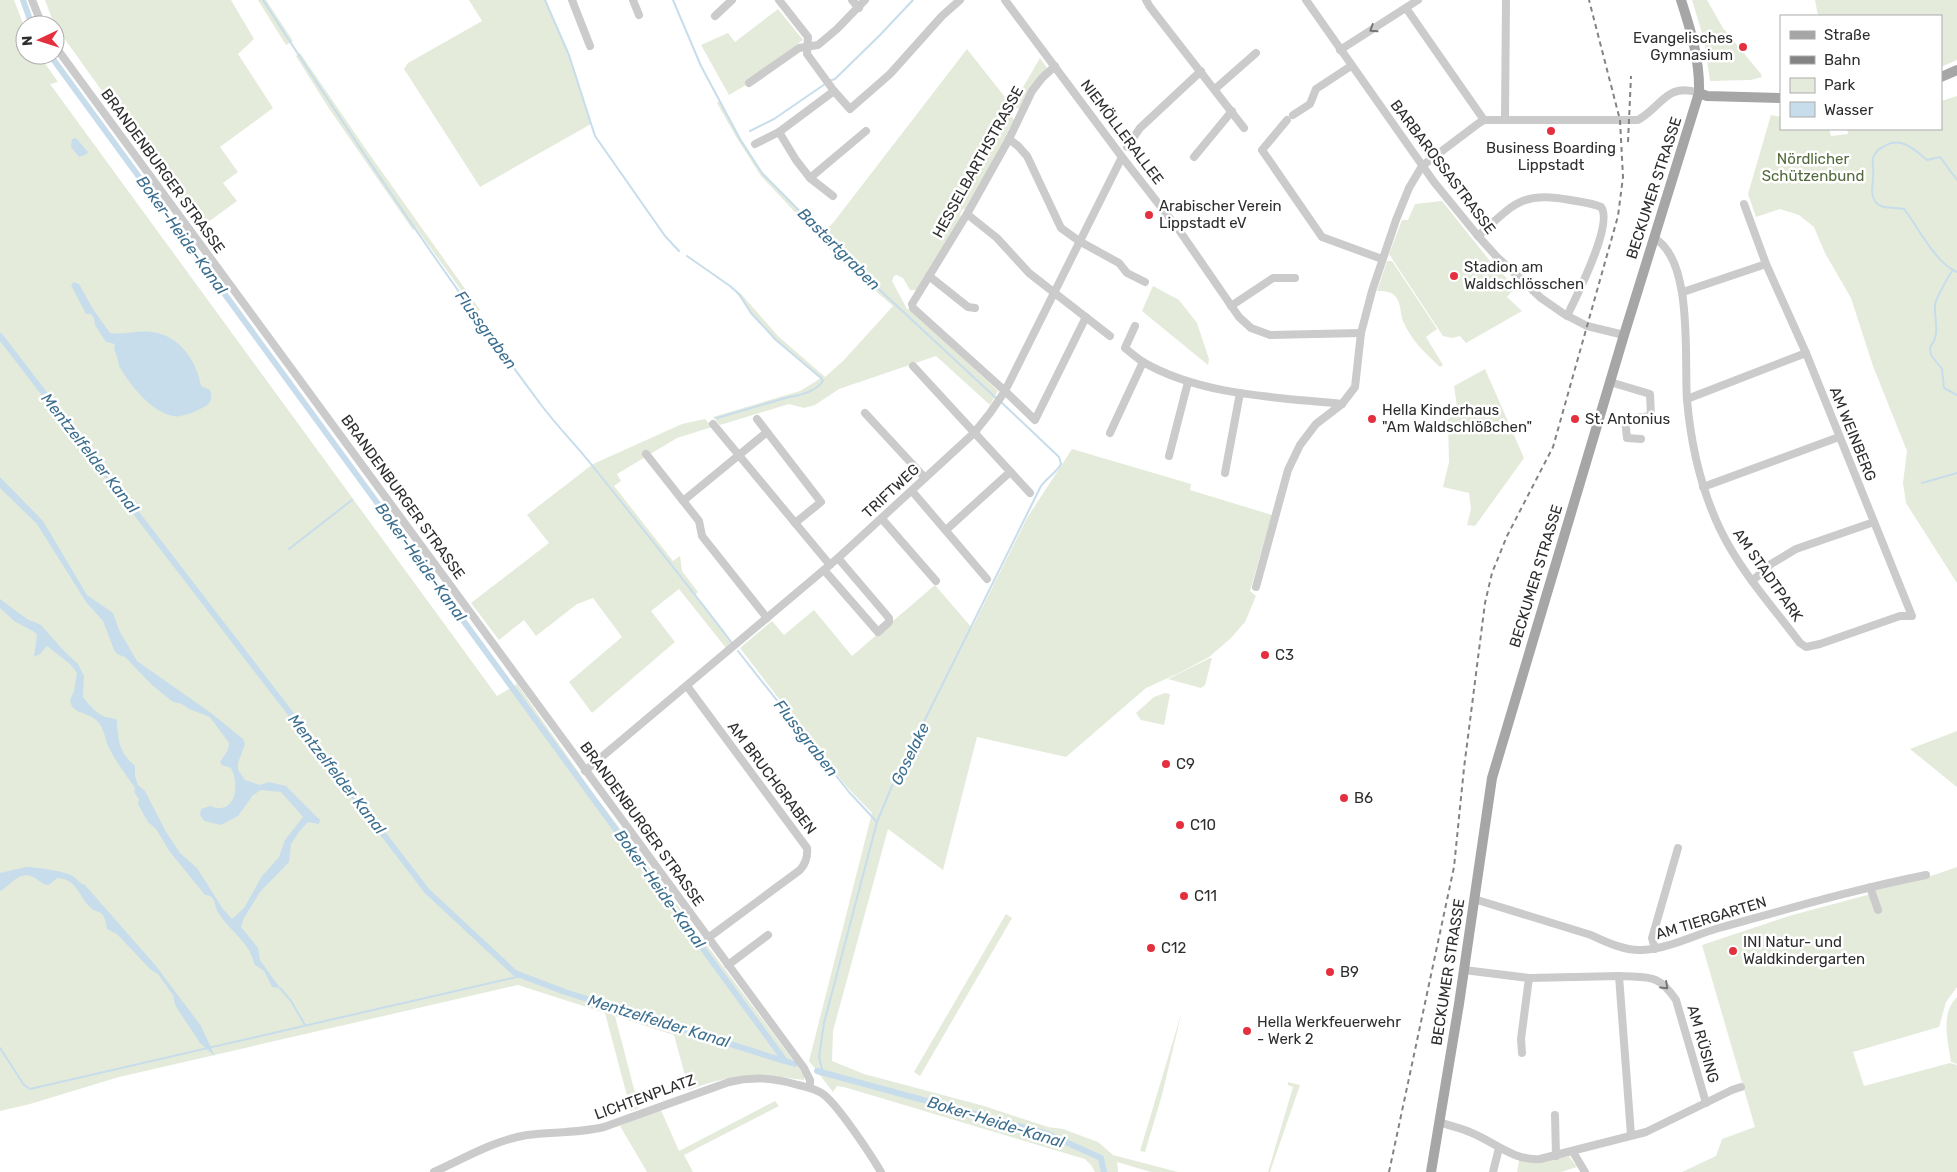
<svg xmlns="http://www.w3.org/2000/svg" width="1957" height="1172" viewBox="0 0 1957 1172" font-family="Rubik,sans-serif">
<rect width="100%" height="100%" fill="#fff"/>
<g fill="#e4ebdb">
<path d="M0,0H14L25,29V55H39L58,82L50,84L497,696L517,684L591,790L804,1075V1080C757,1073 735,1073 689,1090L674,1035L615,1016L639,1108L631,1111L605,1013L518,985L119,1077L30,1104L0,1111Z"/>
<path d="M45,0H231L254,39L238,54L273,108L220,147L238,172L223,183L237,201L200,228L54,24Z"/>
<path d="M258,0H266L293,41L286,45Z"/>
<path d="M469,0H545L569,55L591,124L480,187L404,69L408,63L482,21Z"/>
<path d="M1692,0H1707L1723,28L1761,74L1762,77L1751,80L1710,81L1704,40Z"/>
<path d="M1815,0H1957V60L1941,67V16H1818Z"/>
<path d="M778,9L803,40L745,82L746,85L729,95L701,45L728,33L735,42Z"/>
<path d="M967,49L1012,106L1040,58L1047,68L1034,83L1019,109L1012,106L1009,112L1014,120L968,208L962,210L960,214L962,218L917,290H910L903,278L897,275L894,276L892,281L907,309L911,310L998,391L990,405L936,356L839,389L815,405L804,408L789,404L720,425L713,417L800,391L821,378C797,359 775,340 755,317C746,307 740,296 730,286L741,294L778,336L825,377L843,361L893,306L841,261L761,176L738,140L717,103L719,101L740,139L762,173L822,234L833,223Z"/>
<path d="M300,53L365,148L480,310L477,312L416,228L413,230L328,107L296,56Z"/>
<path d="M1957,96V583L1906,503L1903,483L1907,451L1873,366L1851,298L1825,253L1814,227L1799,215L1780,209L1756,217L1748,194L1771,115L1781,117V129H1829L1831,136L1848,134L1847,129H1941V101Z"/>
<path d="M1442,201L1494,266L1516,287L1507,297L1522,311L1466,343L1460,336L1452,338L1443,336L1389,254L1402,220H1408L1415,204Z"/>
<path d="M1387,261H1392L1437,329L1426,337L1443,365L1440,367C1425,353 1411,340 1403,321C1400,313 1401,302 1395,296C1390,291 1384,291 1377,291Z"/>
<path d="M1153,286L1179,300L1197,323L1209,359L1208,365L1142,311Z"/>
<path d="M1485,369L1524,458L1475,526L1467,525L1471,509L1469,493L1443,487L1449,462L1448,420L1457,407L1454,386Z"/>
<path d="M705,419L712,427L677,438L617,474L621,481L614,486L673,561L680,556L682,571L698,592L695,595L732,643L726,648L679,589L651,611L675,642L592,713L569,682L622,637L593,598L577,604L536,636L524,620L499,640L471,603L549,543L527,515L593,464L682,424Z"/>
<path d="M1072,449L1191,484L1190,490L1272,515L1250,591L1256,596L1245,622L1231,638L1209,657L1181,672L1146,688L1066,757L977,737L943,870L888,829L833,1031L832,1061L864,1074L984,1106L1048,1127L1063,1129L1098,1142L1113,1155L1178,1172H1151L1117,1162L1118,1172H1095L1091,1165L1085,1159L844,1087L837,1086L833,1092L809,1061L872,813L846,786L740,648L772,621L784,635L814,610L852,656L935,585L972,628L1027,518Z"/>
<path d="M1210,658H1212L1205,685L1201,688L1168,679Z"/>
<path d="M1165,693L1170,694L1164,725L1141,720L1136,713L1154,697Z"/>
<path d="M1957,731V787L1910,749Z"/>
<path d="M1957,867V987L1946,1002L1939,1027L1853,1052L1864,1086L1950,1063L1957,1065V1172H1682L1716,1156L1722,1139L1755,1127L1702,945L1789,916L1867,895L1879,888L1928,877Z"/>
<path d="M1006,914L1012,918L920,1076L914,1072Z"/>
<path d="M1957,997V1064L1951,1062C1948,1040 1940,1014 1957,997Z"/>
<path d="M1182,1011L1162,1095L1145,1152L1140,1151Z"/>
<path d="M1288,1082L1300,1085L1270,1172H1268L1293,1087L1288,1085Z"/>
<path d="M775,1101L779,1106L684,1155L693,1172H647L620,1126L660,1108L679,1151Z"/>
<path d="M1569,1156L1577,1167L1561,1172H1517L1519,1161H1540Z"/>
</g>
<g fill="#c7ddeb">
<path d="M76,138L88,152L87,154L79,157L71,147L72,139Z"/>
<path d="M74,282L79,284L93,309L110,333C124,335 138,330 152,332C179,335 197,361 201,386L210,390C213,399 211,404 202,408C195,412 180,418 173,416C152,412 133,388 122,371C117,364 119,358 114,350L115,344L106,342L95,325L94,318L91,314H86L71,285Z"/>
<path d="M0,477L43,521L87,595L113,613L120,632L137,661L211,713L243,739L245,744L238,763V770L245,780L260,785L269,782L286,786L320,820L319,824L308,822L299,832L291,844L289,862L260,892L244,918L241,927L258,948L260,960L280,988L272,987L264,971L254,964C251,943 228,930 218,912C213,904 217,896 205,895L170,852L156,829L148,822L138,804L139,799L134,792L135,788C126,775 116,762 109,748C104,738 105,728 96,720C87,711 72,715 70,700L74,691L77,673L70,664L47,646L40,654L34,657L37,635L33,631L14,621L0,608V599L27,619L41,625L64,651L78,664L84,676L83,697C88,704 97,714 105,717C110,718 113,718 117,720C118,741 119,752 135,766V776L138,785L145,791L165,830L180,853L197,868L223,909L232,919L244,908L262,876L279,857L285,840L303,817L281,792L261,790L253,795L238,816L221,825L204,821L200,815L201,809L210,806C236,817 240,784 231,768L222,765L220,762L228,750L229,743L210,717L189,709L182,704L173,702L152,685L125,657L117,654L114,650L103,621L86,602L37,524L0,488Z"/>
<path d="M26,867C36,867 62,871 71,875C77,878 78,883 85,885L156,966L201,1026L215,1056L200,1043L175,1005L173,995L158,974L151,970L117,934L107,929C106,925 106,921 104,917C102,911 96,912 92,909C79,898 78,879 57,878L49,885C42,885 40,881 35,878C19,869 12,885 0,891V873Z"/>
</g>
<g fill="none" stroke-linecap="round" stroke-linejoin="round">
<g stroke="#c7ddeb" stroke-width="2">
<path d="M263,0C352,138 443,274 542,406C557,426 575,444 591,464C638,523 686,582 732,643"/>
<path d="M545,0L569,55L595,136L665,236L679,251"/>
<path d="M673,0L701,66L740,139L762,173L855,267L996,398"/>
<path d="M829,81L835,79L880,35L913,0"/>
<path d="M750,131L774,119L825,84"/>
<path d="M1957,180L1940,157L1927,160C1914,149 1900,135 1883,147C1878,149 1875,153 1873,158C1872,165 1874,171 1873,178C1873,186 1870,193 1875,201C1881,210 1894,207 1904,209C1919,228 1935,263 1957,272"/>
<path d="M687,256L730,286L739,294L751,313L776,340L821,378L823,381C815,392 801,395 789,397L717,418"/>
<path d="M1953,270C1949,275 1935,300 1935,305C1934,321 1941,334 1930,347L1931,355L1942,369L1944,388L1957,395"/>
<path d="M1922,483L1957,473"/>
<path d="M289,549L352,500"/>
<path d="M738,651L849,792L877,822"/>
<path d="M280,988L291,1001L305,1025"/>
<path d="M0,1048L24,1085L30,1089L525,975"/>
<path d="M823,1073L819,1057L824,1023L877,822L892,786L1041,486C1047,478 1056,473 1061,464L1059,457L1000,401"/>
</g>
<g stroke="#c7ddeb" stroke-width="6">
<path d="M23,0L32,25"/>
<path d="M50,55L785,1061L795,1064"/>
<path d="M0,336L427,891L515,973L565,992L784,1061"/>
<path d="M817,1071L1048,1134L1101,1158L1104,1172"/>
</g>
<g stroke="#cbcbcb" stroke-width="8">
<path d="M32,0L42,25"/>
<path d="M572,0L590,46"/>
<path d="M633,0L639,15"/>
<path d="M779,0L808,37L807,54L834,91L850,109L890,74L942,16L960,0"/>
<path d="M852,0L859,8"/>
<path d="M1005,0L1122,157L1179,230L1239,317L1251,328L1270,335L1361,333"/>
<path d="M1146,0L1150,7L1244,128"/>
<path d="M1306,0L1434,182L1478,236L1497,257L1541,298L1564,314L1587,326L1624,335"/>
<path d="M1406,8L1484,120"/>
<path d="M715,16L732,0"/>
<path d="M55,46L804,1068L810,1080V1088"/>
<path d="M1340,50L1418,0"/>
<path d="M1055,66L1042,78L1032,91L1009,139L967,214L912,304L913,308L1005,391L1035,420L1086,317"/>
<path d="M749,83L799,48L818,45L837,29L865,0"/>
<path d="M1215,89L1256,53"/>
<path d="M1293,115L1310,104L1316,89L1351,66"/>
<path d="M1505,119L1506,0"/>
<path d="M1287,120L1262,150L1322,237L1382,259"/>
<path d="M779,132L796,160L810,178L833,196"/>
<path d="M1009,139L1018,146L1027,156L1061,228L1079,241L1119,263L1127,273L1145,282"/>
<path d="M755,144L779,132L834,91"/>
<path d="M1127,147L1140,128L1201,71"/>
<path d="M1194,157L1232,111"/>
<path d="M810,178L866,131"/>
<path d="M967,214L997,238L1029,273L1110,336"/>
<path d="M1478,236C1512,206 1521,190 1570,200C1581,202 1592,203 1601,207C1614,224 1576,297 1567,316"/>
<path d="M1654,238C1694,260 1684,360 1687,400C1691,445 1701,490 1721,531C1741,572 1773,607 1800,643L1806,647L1820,644L1900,616H1912L1806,353L1766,264L1744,204"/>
<path d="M929,276L968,307L975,308"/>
<path d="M1683,292L1766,264"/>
<path d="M1231,306L1273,278H1295"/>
<path d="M1135,326L1125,348C1131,353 1137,358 1143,362C1202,396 1277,397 1342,404"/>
<path d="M913,366L1030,493"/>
<path d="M1610,382L1650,394L1651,416L1625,419L1627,438L1641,439"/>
<path d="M1687,399L1806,353"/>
<path d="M865,413L925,478"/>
<path d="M757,419L821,502L795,523"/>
<path d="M713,424L830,565"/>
<path d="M1110,433L1143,362"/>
<path d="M646,454L699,521L702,536L767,618"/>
<path d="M1169,456L1188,382"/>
<path d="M1225,473L1240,393"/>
<path d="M1703,487L1839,437"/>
<path d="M912,491L987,579"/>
<path d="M683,501L767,432"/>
<path d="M882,519L936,581"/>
<path d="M946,530L1010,472"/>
<path d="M824,570L878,632L889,622V618L838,558"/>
<path d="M1752,581L1771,564L1796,549L1874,522"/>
<path d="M1256,587L1288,470L1300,445L1316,424L1342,404L1355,387L1361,333L1372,291L1396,220L1409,188L1422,166L1479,123L1484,120H1638C1662,107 1666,82 1699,93"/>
<path d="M687,686L807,848C808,857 806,863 800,870L708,938"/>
<path d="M585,771L838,558L974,433L990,413L1005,391L1122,157"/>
<path d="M1870,887L1878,910"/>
<path d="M1474,899L1591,935C1606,942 1625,951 1642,950C1668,949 1694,935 1719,928C1788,909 1856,889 1926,875"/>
<path d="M1655,949L1652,938L1678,848"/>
<path d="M728,965L768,935"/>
<path d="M1464,970L1529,978L1619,976L1631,1135"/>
<path d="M1619,976C1649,978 1658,973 1676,1000L1706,1103"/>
<path d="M1522,1053L1521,1039L1529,978"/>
<path d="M1555,1115L1556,1156"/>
<path d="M1439,1122C1450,1126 1462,1128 1472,1133C1496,1143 1514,1161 1540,1159L1646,1132L1732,1090L1741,1087"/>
<path d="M1573,1152L1585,1172"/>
<path d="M434,1172C463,1159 495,1140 527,1135C553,1132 579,1133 604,1127L729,1082C753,1076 774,1078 798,1085C806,1087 816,1089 823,1094C838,1105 871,1155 881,1172"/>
<path d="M1493,1172L1499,1148"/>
</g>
<g stroke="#a6a6a6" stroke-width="10">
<path d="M1941,77L1957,70"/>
<path d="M1699,93L1707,96L1781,98"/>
<path d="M1431,1172L1459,1004L1492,778L1624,335L1699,93C1700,60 1691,31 1681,0"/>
</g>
<g stroke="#838383" stroke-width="2" stroke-dasharray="5 4" stroke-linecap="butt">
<path d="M1628,142L1631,76"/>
<path d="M1389,1172L1454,867L1464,768L1485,603L1492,573L1507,536L1553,447L1618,216L1623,177L1620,120L1589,0"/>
</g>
</g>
<defs><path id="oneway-chevron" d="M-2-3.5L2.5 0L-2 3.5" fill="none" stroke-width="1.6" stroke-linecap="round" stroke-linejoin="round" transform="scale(1.25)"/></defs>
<g stroke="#757575">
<use href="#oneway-chevron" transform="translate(1373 29) rotate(147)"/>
<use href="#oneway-chevron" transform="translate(1665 986) rotate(43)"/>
</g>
<g fill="#e4303e" stroke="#fff" stroke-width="2">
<circle cx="1743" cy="47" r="5"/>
<circle cx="1551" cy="131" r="5"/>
<circle cx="1149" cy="215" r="5"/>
<circle cx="1454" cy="276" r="5"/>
<circle cx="1372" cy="419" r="5"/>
<circle cx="1575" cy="419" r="5"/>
<circle cx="1265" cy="655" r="5"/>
<circle cx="1166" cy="764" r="5"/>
<circle cx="1344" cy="798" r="5"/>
<circle cx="1180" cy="825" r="5"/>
<circle cx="1184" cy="896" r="5"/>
<circle cx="1151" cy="948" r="5"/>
<circle cx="1733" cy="951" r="5"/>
<circle cx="1330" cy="972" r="5"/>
<circle cx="1247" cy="1031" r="5"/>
</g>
<g text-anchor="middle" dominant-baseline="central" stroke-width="5" stroke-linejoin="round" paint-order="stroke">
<g font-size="15" fill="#2e2e2e" stroke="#fff" text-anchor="start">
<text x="1733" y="38" text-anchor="end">Evangelisches<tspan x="1733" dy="17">Gymnasium</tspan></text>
<text x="1551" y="148" text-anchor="middle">Business Boarding<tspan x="1551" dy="17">Lippstadt</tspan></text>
<text x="1159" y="206">Arabischer Verein<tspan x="1159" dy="17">Lippstadt eV</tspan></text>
<text x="1464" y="267">Stadion am<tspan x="1464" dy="17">Waldschlösschen</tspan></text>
<text x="1382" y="410">Hella Kinderhaus<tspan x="1382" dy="17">"Am Waldschlößchen"</tspan></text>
<text x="1585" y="419">St. Antonius</text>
<text x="1275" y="655">C3</text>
<text x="1176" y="764">C9</text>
<text x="1354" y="798">B6</text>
<text x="1190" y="825">C10</text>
<text x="1194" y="896">C11</text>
<text x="1743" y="942">INI Natur- und<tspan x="1743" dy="17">Waldkindergarten</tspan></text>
<text x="1161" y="948">C12</text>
<text x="1340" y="972">B9</text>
<text x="1257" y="1022">Hella Werkfeuerwehr<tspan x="1257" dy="17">- Werk 2</tspan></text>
</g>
<g font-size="15" fill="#2e2e2e" stroke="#fff">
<text transform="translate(1122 132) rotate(53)">NIEMÖLLERALLEE</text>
<text transform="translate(978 162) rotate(-61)">HESSELBARTHSTRASSE</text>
<text transform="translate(1443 167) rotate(53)">BARBAROSSASTRASSE</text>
<text transform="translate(163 171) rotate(54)">BRANDENBURGER STRASSE</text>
<text transform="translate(1654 188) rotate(-72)">BECKUMER STRASSE</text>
<text transform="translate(1853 434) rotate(68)">AM WEINBERG</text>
<text transform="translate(891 491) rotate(-43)">TRIFTWEG</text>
<text transform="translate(403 497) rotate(54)">BRANDENBURGER STRASSE</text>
<text transform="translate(1768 575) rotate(55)">AM STADTPARK</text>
<text transform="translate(1536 576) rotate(-73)">BECKUMER STRASSE</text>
<text transform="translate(772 778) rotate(53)">AM BRUCHGRABEN</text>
<text transform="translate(642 824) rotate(54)">BRANDENBURGER STRASSE</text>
<text transform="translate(1711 918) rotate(-17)">AM TIERGARTEN</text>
<text transform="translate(1448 972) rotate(-81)">BECKUMER STRASSE</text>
<text transform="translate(1703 1044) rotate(74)">AM RÜSING</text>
<text transform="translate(645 1097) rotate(-20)">LICHTENPLATZ</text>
</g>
<g font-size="15" fill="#51693b" stroke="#fff">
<text x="1813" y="159">Nördlicher<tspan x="1813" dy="17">Schützenbund</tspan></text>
</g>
<g font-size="16" font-style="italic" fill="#3c6f8f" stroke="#fff">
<text transform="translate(182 235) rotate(54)">Boker-Heide-Kanal</text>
<text transform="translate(839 249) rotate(45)">Bastertgraben</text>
<text transform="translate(486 330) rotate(54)">Flussgraben</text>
<text transform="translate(90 453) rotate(52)">Mentzelfelder Kanal</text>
<text transform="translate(421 562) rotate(54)">Boker-Heide-Kanal</text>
<text transform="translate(806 738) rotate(52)">Flussgraben</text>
<text transform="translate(910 754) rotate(-64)">Goselake</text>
<text transform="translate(337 774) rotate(52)">Mentzelfelder Kanal</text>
<text transform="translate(660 889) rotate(54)">Boker-Heide-Kanal</text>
<text transform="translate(659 1021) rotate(17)">Mentzelfelder Kanal</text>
<text transform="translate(996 1122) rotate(17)">Boker-Heide-Kanal</text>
</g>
</g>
<rect x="1780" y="15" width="162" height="115" fill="#ffffff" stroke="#ababab"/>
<rect x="1790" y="31" width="25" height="8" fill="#a6a6a6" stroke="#ababab"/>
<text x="1824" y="40" font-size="15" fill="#2e2e2e">Straße</text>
<rect x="1790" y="56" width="25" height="8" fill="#838383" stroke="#ababab"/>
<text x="1824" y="65" font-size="15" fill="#2e2e2e">Bahn</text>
<rect x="1790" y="78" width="25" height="15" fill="#e4ebdb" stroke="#ababab"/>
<text x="1824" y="90" font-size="15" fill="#2e2e2e">Park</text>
<rect x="1790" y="102" width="25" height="15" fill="#c7ddeb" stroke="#ababab"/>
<text x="1824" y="115" font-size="15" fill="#2e2e2e">Wasser</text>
<g transform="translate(40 40) rotate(266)"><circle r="24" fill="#ffffff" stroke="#ababab"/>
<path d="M0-4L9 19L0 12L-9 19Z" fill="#e4303e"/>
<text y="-8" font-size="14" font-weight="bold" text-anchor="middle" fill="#2e2e2e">N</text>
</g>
</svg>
